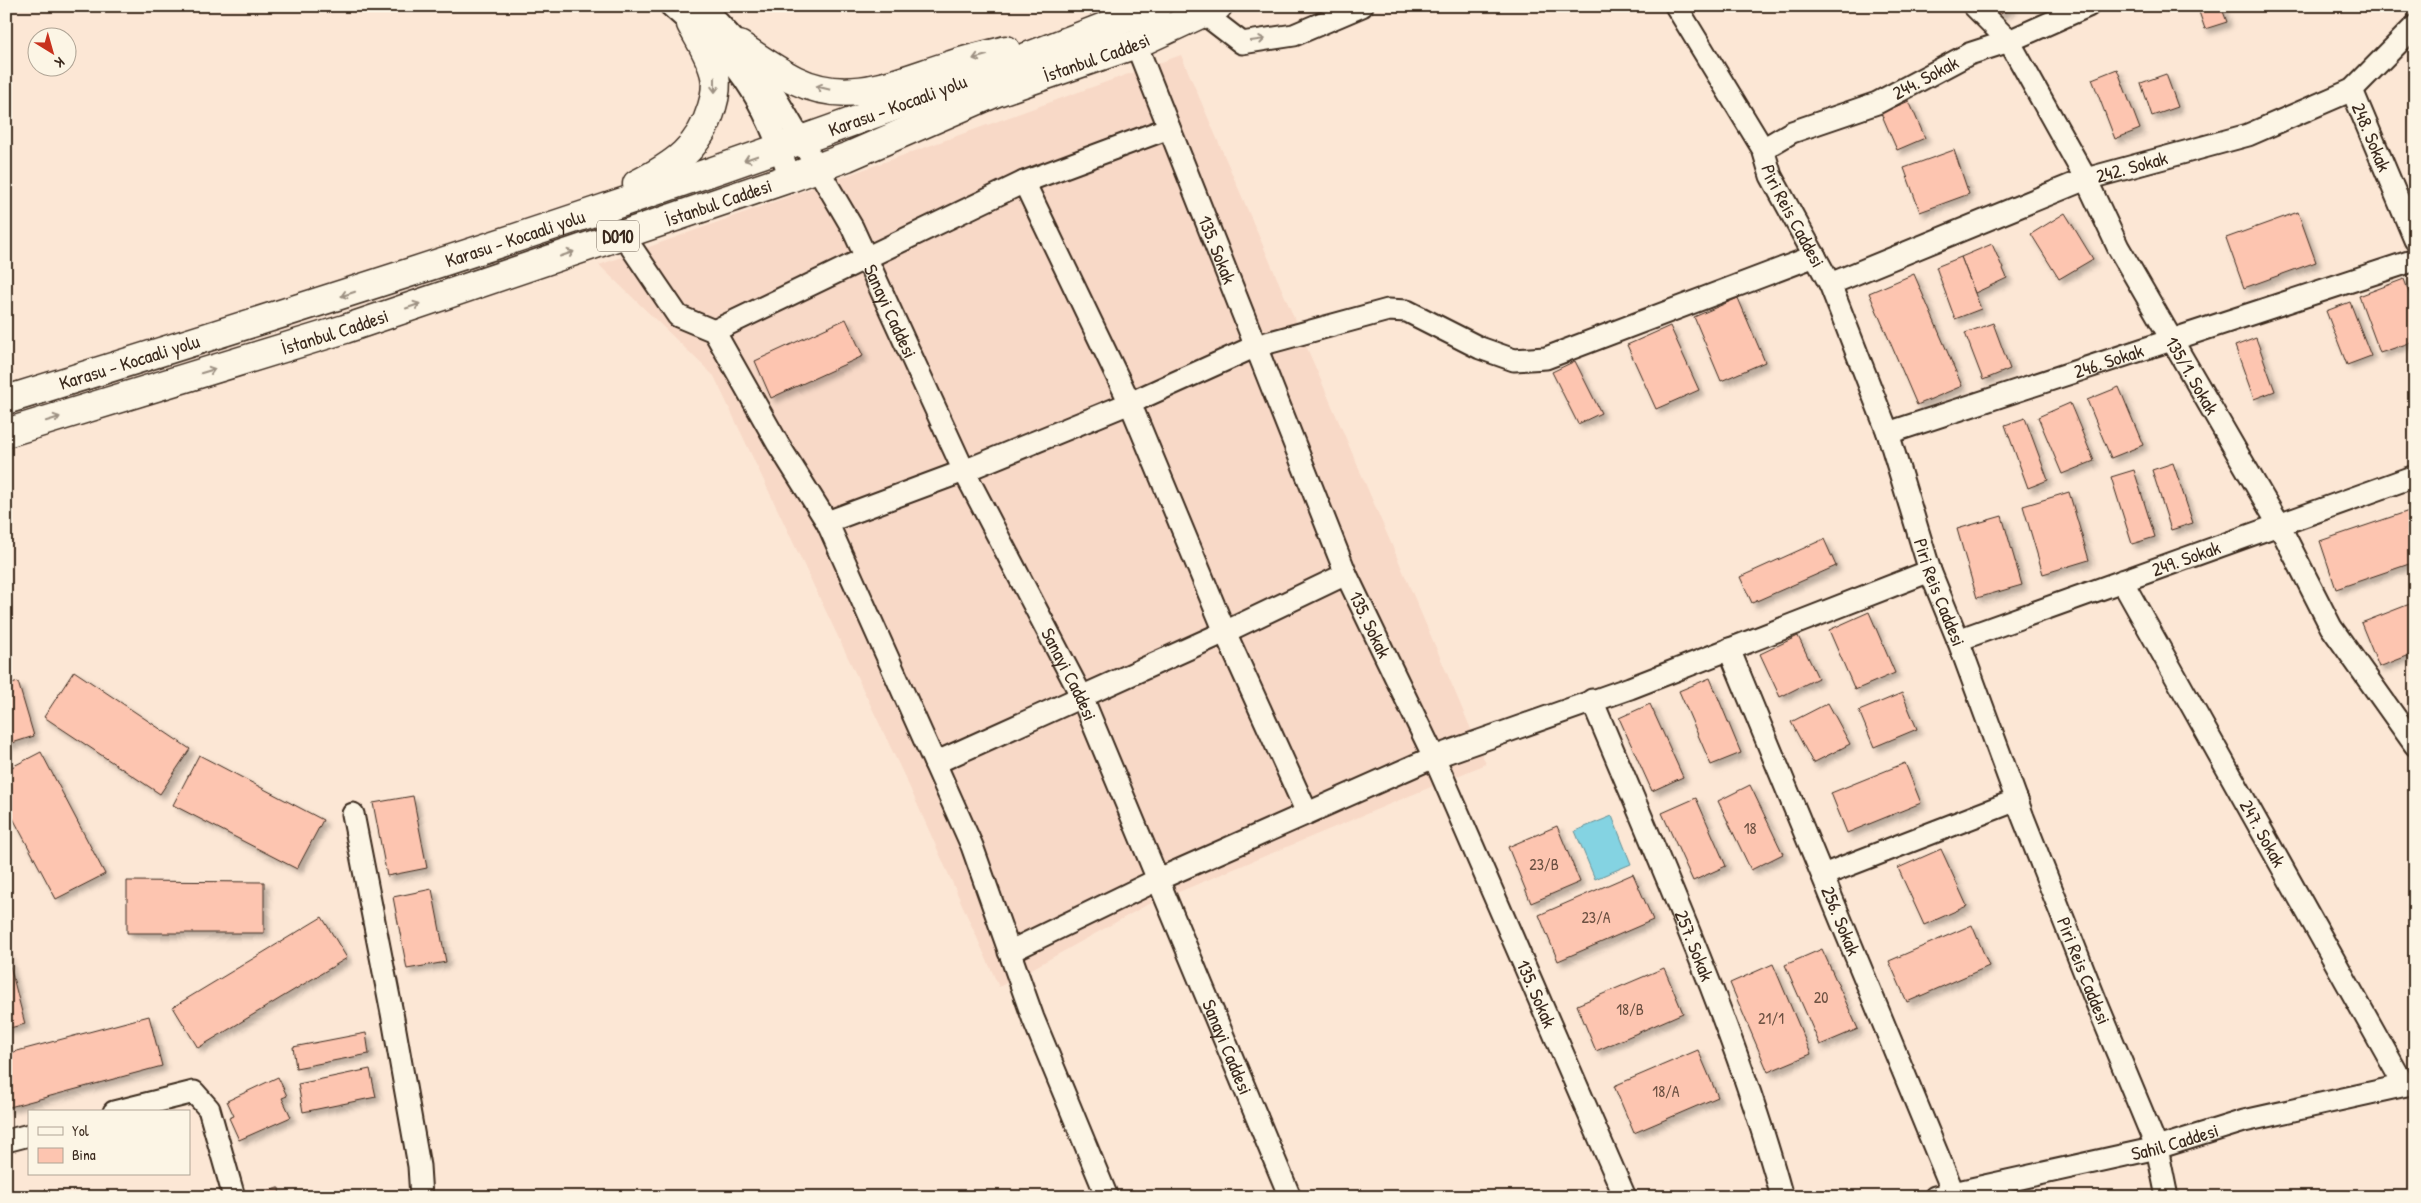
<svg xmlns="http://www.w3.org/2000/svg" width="2421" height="1203" viewBox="0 0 2421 1203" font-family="'Patrick Hand',sans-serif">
<defs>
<filter id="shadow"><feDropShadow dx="4.5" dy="4.5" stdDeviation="2.5" flood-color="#0004"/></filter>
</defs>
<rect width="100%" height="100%" fill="#fce7d5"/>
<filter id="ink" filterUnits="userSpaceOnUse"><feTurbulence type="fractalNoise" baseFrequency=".02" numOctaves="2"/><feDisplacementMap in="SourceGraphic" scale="10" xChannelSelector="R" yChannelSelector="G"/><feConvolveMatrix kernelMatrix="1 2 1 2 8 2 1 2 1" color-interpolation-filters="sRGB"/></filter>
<g filter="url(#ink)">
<path fill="#f8d9c7" d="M1181,55L1486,764L1145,906L999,987L910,788L714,376L599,265Z"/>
<path fill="#84d3e2" stroke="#678f94" d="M1612,816L1631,864L1595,879L1575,831Z"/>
<g fill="#fdc5b0" stroke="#3b2a1e" filter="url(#shadow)">
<path d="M1994,6H2014L1999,15Z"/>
<path d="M2197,6H2221L2227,22L2205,29Z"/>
<path d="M2117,69L2140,129L2115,139L2092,79Z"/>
<path d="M2166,74L2178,107L2152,116L2141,83Z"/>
<path d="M1909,101L1925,138L1897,150L1881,113Z"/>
<path d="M1954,150L1969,194L1920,212L1904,168Z"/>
<path d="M2298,212L2316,262L2244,288L2226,238Z"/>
<path d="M2065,213L2093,259L2059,279L2031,234Z"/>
<path d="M1992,244L2007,278L1975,293L1961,257Z"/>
<path d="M1961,257L1981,309L1955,319L1936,267Z"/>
<path d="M1914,274L1962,386L1917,405L1869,293Z"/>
<path d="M2404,279L2415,309V341L2380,353L2359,296Z"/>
<path d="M1738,298L1765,362L1721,381L1694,317Z"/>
<path d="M2350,302L2371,356L2347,365L2326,311Z"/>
<path d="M846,319L863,356L771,398L755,361Z"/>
<path d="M1993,323L2010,369L1983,380L1965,333Z"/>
<path d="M1670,326L1699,390L1656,409L1627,345Z"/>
<path d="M2256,338L2275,391L2254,399L2235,346Z"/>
<path d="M1575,361L1601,413L1578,424L1552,372Z"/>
<path d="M2119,387L2143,445L2111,458L2087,400Z"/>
<path d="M2070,403L2094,461L2062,474L2038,417Z"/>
<path d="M2025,418L2048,480L2028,488L2005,425Z"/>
<path d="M2173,463L2193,523L2171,530L2152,470Z"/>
<path d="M2134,470L2155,537L2132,544L2111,477Z"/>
<path d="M2069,492L2089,560L2043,574L2023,506Z"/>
<path d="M2415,509V562L2336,589L2320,541Z"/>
<path d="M2002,516L2022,585L1977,598L1957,529Z"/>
<path d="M1824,539L1836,566L1752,603L1740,577Z"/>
<path d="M2415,602V653L2379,667L2361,623Z"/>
<path d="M1869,612L1895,673L1855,690L1829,630Z"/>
<path d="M1798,636L1818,678L1780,697L1760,654Z"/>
<path d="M74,671L190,749L160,794L44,717Z"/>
<path d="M1710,678L1741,753L1711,765L1679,691Z"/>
<path d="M18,682L34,736L6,745V686Z"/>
<path d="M1902,693L1917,729L1874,747L1859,711Z"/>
<path d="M1828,703L1850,744L1813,763L1791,722Z"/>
<path d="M1650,704L1683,777L1652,791L1619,718Z"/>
<path d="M41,752L105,874L56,899L6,805V770Z"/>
<path d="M199,755L323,820L297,869L173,805Z"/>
<path d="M1905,763L1921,803L1847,833L1831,793Z"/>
<path d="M1750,785L1783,854L1751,870L1718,801Z"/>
<path d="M413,796L427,868L387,876L373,803Z"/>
<path d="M1696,798L1726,866L1693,881L1662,813Z"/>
<path d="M1557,826L1580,882L1531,903L1508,847Z"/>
<path d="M1941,849L1967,906L1924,925L1898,868Z"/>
<path d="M1633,874L1653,920L1558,961L1539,915Z"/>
<path d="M127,881L264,882V933H127Z"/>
<path d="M432,889L446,962L407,969L393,897Z"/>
<path d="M322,917L347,958L198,1048L173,1007Z"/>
<path d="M1972,925L1989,966L1907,1002L1889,961Z"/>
<path d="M1822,949L1858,1029L1820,1045L1785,965Z"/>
<path d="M6,950L25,1024L6,1029Z"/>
<path d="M1773,964L1811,1054L1768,1072L1730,983Z"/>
<path d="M1664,968L1683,1013L1596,1051L1577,1005Z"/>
<path d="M149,1016L162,1066L6,1108V1054Z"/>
<path d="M366,1033L369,1054L296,1068L293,1047Z"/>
<path d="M1698,1050L1718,1097L1634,1133L1614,1086Z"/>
<path d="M370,1069L376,1097L303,1112L298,1084Z"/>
<path d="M278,1077L287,1096L282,1098L291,1117L239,1140L229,1118L234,1116L227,1101Z"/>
<path d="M279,1188L280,1197H247V1195Z"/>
</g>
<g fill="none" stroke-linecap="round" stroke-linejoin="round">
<defs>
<g id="minor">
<path d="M671,6C691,24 713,42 731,62C759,94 777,138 790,178"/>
<path id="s1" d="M703,6L739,45L765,79L852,227L964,471L1082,697L1290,1197"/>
<path id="s2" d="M1676,6L1763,149L1771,176L1830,284L1888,433L1930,571L1958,640L2023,817L2095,999L2157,1148L2167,1197"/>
<path id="s3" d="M1974,6L2009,41L2086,179L2118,247L2279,525L2331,627L2415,745"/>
<path d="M1203,13L1242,43L1294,35L1362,6"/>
<path id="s4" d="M1136,44L1346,574L1434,757L1625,1197"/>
<path id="s5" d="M2352,90L2415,240"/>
<path id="s6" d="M1763,149L1792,132L1877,103L1969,54L2009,41L2088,6"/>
<path d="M1024,182L1130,403L1225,632L1307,813"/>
<path d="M623,235L678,316L714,331L778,444L827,522L972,846L1033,1018L1107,1197"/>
<path id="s7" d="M1830,284L2086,179L2248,135L2352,90L2415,26"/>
<path d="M714,331L1024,182L1169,128"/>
<path id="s8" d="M1888,433L2415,260"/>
<path d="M827,522L964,471L1130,403L1256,346L1388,310L1407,311L1480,348L1514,360L1546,358L1815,256"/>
<path id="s9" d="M2122,581L2404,1085"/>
<path id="s10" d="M1958,640L2415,476"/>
<path id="s11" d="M1729,649L1953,1192"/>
<path id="s12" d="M1592,700C1660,864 1735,1026 1782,1197"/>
<path d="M935,763L1225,632L1346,574"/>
<path d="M353,814L392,1013L419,1166L421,1197"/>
<path d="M1823,875L2017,800"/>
<path d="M1009,952L1159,879L1434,757L1630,688L1930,571"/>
<path d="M114,1112L194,1092L209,1109L234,1197"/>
<path d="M6,1141L29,1135"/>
<path id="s13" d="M1935,1197L2157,1148L2244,1121L2415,1083"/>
</g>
<g id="highway">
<path d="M739,45C757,57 775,70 795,80C850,107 898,81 951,65C969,59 988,55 1006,50"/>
<path d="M637,184C674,165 700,148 712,107C715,97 717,86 715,76C711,57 700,41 691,24"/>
<path id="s14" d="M6,400C394,280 780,157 1157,6"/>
<path id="s15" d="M6,433L345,329L790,178L847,157L997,92L1136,44L1218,6"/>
</g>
</defs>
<use href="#minor" stroke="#3b2a1e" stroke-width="25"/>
<use href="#highway" stroke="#3b2a1e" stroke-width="31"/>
<use href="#minor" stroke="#fcf5e5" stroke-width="21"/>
<use href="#highway" stroke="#fcf5e5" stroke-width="28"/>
</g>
<defs><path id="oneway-shaft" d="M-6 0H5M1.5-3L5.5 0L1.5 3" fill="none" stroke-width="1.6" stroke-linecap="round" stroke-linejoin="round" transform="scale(1.25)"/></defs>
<g stroke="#9c9082">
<use href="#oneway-shaft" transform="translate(1258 40) rotate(-8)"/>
<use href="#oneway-shaft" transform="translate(980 57) rotate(164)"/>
<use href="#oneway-shaft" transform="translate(715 85) rotate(90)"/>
<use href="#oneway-shaft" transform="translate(823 88) rotate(-167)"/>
<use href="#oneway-shaft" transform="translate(751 158) rotate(161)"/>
<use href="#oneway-shaft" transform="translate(567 254) rotate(-19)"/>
<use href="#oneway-shaft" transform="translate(348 294) rotate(162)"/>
<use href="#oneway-shaft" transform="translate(413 306) rotate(-19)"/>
<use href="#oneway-shaft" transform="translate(208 371) rotate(-17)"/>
<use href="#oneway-shaft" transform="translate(53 419) rotate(-17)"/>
</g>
</g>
<g text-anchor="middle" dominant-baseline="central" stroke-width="4" stroke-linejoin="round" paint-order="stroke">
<g font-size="16" fill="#6c5142">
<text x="1750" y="828">18</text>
<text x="1544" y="864">23/B</text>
<text x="1596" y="917">23/A</text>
<text x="1821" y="997">20</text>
<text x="1630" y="1009">18/B</text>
<text x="1771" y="1018">21/1</text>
<text x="1666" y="1091">18/A</text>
</g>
<rect fill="#fcf5e5" stroke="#75675a" stroke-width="1" x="597" y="220.5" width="42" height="31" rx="4"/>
<g font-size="18" font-weight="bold" fill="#3b2a1e">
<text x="618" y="236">D010</text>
</g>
<g font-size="19" fill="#3b2a1e" stroke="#fcf5e5">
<text stroke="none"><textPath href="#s15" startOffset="1154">İstanbul Caddesi</textPath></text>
<text stroke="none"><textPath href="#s6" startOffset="178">244. Sokak</textPath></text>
<text stroke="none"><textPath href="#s14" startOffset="939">Karasu - Kocaali yolu</textPath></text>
<text stroke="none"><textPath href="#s5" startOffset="51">248. Sokak</textPath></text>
<text stroke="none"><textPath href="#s7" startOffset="324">242. Sokak</textPath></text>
<text stroke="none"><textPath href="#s15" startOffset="749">İstanbul Caddesi</textPath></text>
<text stroke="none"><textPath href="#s2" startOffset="241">Piri Reis Caddesi</textPath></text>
<text stroke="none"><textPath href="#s14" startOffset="534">Karasu - Kocaali yolu</textPath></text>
<text stroke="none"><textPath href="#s4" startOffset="221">135. Sokak</textPath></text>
<text stroke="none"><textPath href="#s1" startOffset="360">Sanayi Caddesi</textPath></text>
<text stroke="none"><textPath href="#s15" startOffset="344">İstanbul Caddesi</textPath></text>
<text stroke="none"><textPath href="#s8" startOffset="232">246. Sokak</textPath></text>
<text stroke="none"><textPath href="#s14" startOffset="129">Karasu - Kocaali yolu</textPath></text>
<text stroke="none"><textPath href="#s3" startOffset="431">135/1. Sokak</textPath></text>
<text stroke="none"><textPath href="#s10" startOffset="242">249. Sokak</textPath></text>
<text stroke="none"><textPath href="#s2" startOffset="646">Piri Reis Caddesi</textPath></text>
<text stroke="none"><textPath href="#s4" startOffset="626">135. Sokak</textPath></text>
<text stroke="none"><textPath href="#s1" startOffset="765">Sanayi Caddesi</textPath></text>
<text stroke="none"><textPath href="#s9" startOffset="289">247. Sokak</textPath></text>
<text stroke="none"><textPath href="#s11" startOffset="294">256. Sokak</textPath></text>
<text stroke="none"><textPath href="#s12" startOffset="266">257. Sokak</textPath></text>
<text stroke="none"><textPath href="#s2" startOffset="1051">Piri Reis Caddesi</textPath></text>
<text stroke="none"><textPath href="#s4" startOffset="1031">135. Sokak</textPath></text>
<text stroke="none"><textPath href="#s1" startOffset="1170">Sanayi Caddesi</textPath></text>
<text stroke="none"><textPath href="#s13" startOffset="246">Sahil Caddesi</textPath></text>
</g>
</g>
<rect width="2421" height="1203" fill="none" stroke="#fcf5e5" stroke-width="25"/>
<rect x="12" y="12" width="2396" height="1178" fill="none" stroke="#3b2a1e" stroke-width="2" filter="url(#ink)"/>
<rect x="28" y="1110" width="162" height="65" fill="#fcf5e5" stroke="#afa495"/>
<rect x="38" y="1127" width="25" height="8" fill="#fcf5e5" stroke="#afa495"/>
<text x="72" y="1136" font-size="15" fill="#3b2a1e">Yol</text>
<rect x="38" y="1148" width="25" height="15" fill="#fdc5b0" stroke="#afa495"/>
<text x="72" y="1160" font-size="15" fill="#3b2a1e">Bina</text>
<g transform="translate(52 52) rotate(143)"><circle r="24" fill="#fcf5e5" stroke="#afa495"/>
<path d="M0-4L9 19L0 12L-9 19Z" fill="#c8321e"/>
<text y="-8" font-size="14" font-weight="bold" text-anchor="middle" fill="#3b2a1e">K</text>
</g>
</svg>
